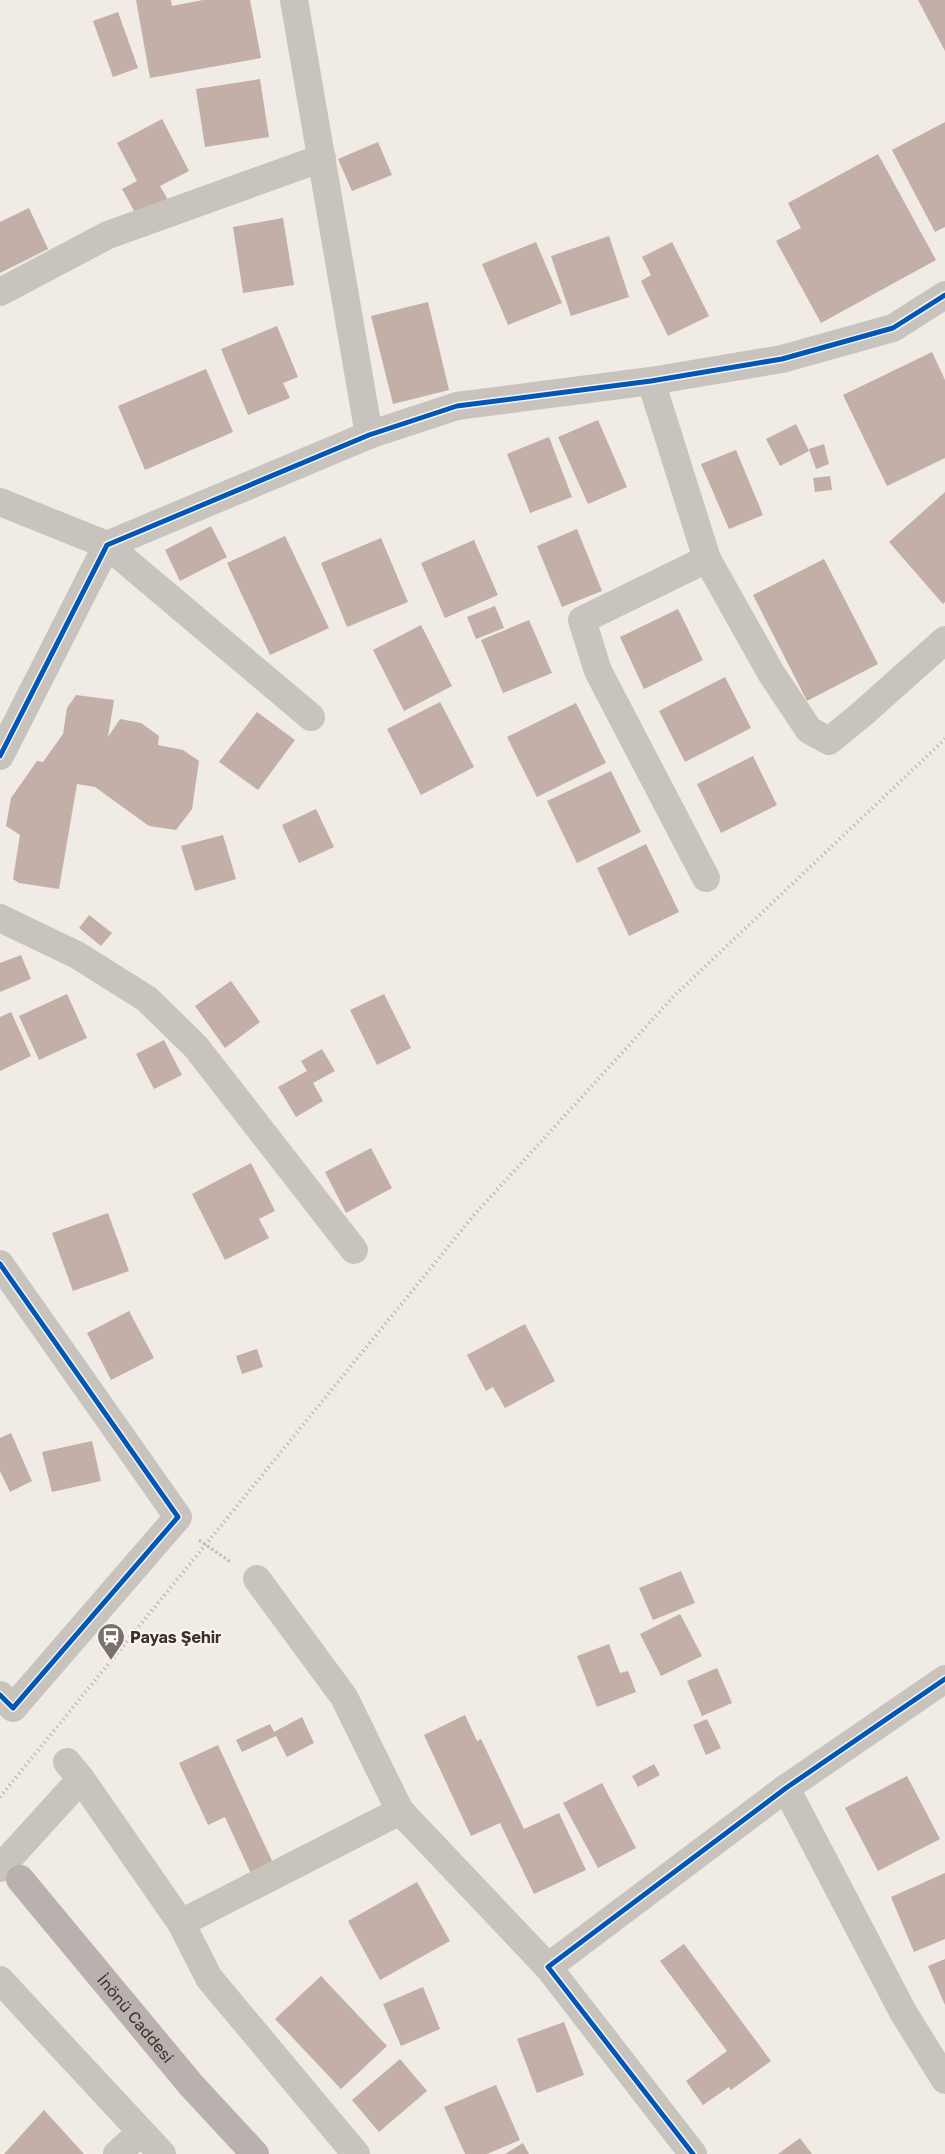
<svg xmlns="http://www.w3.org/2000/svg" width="945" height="2154" viewBox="0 0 945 2154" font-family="'Golos Text',sans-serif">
<rect width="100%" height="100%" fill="#f0ebe5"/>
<g fill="#c3afa7">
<path d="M136,0H171L172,6L203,0H250L261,58L150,78Z"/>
<path d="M918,0H945V51Z"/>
<path d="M118,12L138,68L113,77L93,21Z"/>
<path d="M260,79L269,137L205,147L196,89Z"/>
<path d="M162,119L189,171L160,186L168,200L137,216L122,189L137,181L117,143Z"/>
<path d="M945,122V227L935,232L892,150Z"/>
<path d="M378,142L392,175L352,191L338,159Z"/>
<path d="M878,154L936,260L821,323L776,241L801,228L788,203Z"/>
<path d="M29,208L48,249L0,273V222Z"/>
<path d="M283,218L294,285L243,293L233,227Z"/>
<path d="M609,236L629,297L571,316L551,256Z"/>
<path d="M536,242L562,303L508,325L482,264Z"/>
<path d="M672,242L709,316L668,336L641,281L651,275L642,257Z"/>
<path d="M428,302L449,390L393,404L371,316Z"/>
<path d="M277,326L298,377L283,383L290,398L248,415L221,349Z"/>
<path d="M932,352L945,380V458L887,486L843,395Z"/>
<path d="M206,369L233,432L145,470L118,406Z"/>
<path d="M598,420L627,487L588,504L558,437Z"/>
<path d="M796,424L809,451L780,466L766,439Z"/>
<path d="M549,437L572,497L530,513L507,454Z"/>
<path d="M824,444L829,464L816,469L809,449Z"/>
<path d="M736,450L763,515L729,529L701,464Z"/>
<path d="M830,476L832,490L815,492L813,478Z"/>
<path d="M945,492V602L943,604L889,542Z"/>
<path d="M211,526L227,557L180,581L165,550Z"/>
<path d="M577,529L602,591L562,607L537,546Z"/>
<path d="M285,536L329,628L270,655L227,563Z"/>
<path d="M381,538L408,602L347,627L321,563Z"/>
<path d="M474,540L498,595L445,618L421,563Z"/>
<path d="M824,559L878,664L807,701L753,595Z"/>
<path d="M495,606L504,628L476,639L467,617Z"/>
<path d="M678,609L703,660L644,689L620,637Z"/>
<path d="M529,620L552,673L503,693L481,640Z"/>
<path d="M421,625L452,686L404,711L373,650Z"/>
<path d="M725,677L751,728L685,762L659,711Z"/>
<path d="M76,695L114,700L108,737L120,719L141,723L159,736L158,745L183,750L199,761L192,809L176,830L149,826L95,787L77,784L59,889L19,883L13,879L20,835L6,826L11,798L37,761L43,762L63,734L67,708Z"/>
<path d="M440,702L474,767L421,795L387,729Z"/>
<path d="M576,703L606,763L537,797L507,737Z"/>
<path d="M257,712L295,740L258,790L219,762Z"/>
<path d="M753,756L777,805L721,833L697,784Z"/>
<path d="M611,771L641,832L577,863L547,801Z"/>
<path d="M316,809L334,847L299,863L282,825Z"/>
<path d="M223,835L236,879L195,891L181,846Z"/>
<path d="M646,844L679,912L629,936L597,868Z"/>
<path d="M89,915L112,933L101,946L79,928Z"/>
<path d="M21,955L31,979L0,992V963Z"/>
<path d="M231,981L260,1022L225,1048L195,1006Z"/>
<path d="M67,994L87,1038L39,1060L19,1016Z"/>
<path d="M384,994L411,1048L377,1065L350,1010Z"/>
<path d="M11,1012L31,1056L0,1071V1017Z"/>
<path d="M164,1040L182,1075L154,1089L136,1054Z"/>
<path d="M322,1049L335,1071L313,1083L323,1101L296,1117L278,1087L307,1071L301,1061Z"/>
<path d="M371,1148L392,1188L346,1213L325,1172Z"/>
<path d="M251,1163L275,1211L259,1219L269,1238L225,1260L192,1194Z"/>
<path d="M108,1213L129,1271L73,1291L52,1233Z"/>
<path d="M129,1311L154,1358L111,1380L87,1333Z"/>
<path d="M525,1324L555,1381L505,1408L493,1387L486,1391L467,1355Z"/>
<path d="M257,1349L263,1367L242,1374L236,1356Z"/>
<path d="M11,1433L32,1481L10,1492L0,1471V1438Z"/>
<path d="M92,1441L101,1481L52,1492L42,1452Z"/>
<path d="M681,1571L695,1603L653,1620L639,1588Z"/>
<path d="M680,1614L702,1656L661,1676L640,1634Z"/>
<path d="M609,1644L620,1673L628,1671L636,1692L597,1707L577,1656Z"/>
<path d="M717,1668L732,1703L702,1716L687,1681Z"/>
<path d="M465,1715L477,1741L481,1739L524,1829L559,1813L586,1870L534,1894L500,1823L471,1836L424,1735Z"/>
<path d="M302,1717L314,1743L287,1757L276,1736L242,1752L236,1740L270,1724L274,1732Z"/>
<path d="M707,1719L721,1748L706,1755L693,1725Z"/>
<path d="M218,1745L274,1865L252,1876L225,1817L208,1825L179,1763Z"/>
<path d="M654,1764L660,1775L638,1787L632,1776Z"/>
<path d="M907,1776L940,1839L878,1871L845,1808Z"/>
<path d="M602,1783L636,1848L598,1868L563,1803Z"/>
<path d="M945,1873V1939L914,1952L891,1897Z"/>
<path d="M417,1882L450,1941L380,1980L348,1921Z"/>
<path d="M684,1944L771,2061L731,2090L729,2087L703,2105L686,2081L727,2051L660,1961Z"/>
<path d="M945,1959V2005L928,1966Z"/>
<path d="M321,1976L387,2046L341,2089L275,2019Z"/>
<path d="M423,1987L440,2029L401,2046L383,2004Z"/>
<path d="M564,2022L584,2075L537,2093L517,2039Z"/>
<path d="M400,2059L427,2091L379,2132L352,2100Z"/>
<path d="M496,2085L520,2140L487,2154H465L444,2107Z"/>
<path d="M44,2110L84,2154H4Z"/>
<path d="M800,2138L812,2154H778Z"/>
<path d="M523,2143L529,2154H505Z"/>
</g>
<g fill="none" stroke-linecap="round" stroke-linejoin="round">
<path stroke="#c2bbb6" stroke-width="3" stroke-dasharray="2.5 2.5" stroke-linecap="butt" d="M199,1540L232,1563"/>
<g stroke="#c9c3be" stroke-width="28">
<path d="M294,0L369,435"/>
<path d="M0,292L108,235L322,158"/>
<path d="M651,381L707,559L771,673L809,730L829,741L862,714L945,640"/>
<path d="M0,502L107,545L311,717"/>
<path d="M0,756L107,545L369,435L457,406L651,381L782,359L893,328L945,295"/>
<path d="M706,878L598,671L582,620L707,559"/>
<path d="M0,918L77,955L147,999L196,1047L354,1250"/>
<path d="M0,1264L178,1517L13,1708L0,1695"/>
<path d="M257,1579L344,1697L400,1811"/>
<path d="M67,1762L81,1779L181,1923L209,1978L356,2154"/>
<path d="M786,1788L903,2012L945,2080"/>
<path d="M0,1868L81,1779"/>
<path d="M181,1923L400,1811L548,1967"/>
<path d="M0,1980L162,2154"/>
<path d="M117,2154L140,2133"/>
<path d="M693,2154L548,1967L786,1788L945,1679"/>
</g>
<path stroke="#b8b1ad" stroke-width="28" id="s1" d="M20,1879L191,2085L255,2154"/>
<path stroke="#b1aca8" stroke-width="4" stroke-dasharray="1 4" stroke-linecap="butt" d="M0,1797L474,1215L674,996L945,739"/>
<defs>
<g id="cycleway">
<path d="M0,756L107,545L369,435L457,406L651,381L782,359L893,328L945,295"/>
<path d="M0,1264L178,1517L13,1708L0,1695"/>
<path d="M693,2154L548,1967L786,1788L945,1679"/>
</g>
</defs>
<use href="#cycleway" stroke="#fbf5ee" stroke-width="8"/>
<use href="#cycleway" stroke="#0057b8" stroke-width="5"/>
</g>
<defs>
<symbol id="station-pin" viewBox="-11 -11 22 30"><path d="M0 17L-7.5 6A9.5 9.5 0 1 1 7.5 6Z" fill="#7a716c" stroke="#fbf5ee"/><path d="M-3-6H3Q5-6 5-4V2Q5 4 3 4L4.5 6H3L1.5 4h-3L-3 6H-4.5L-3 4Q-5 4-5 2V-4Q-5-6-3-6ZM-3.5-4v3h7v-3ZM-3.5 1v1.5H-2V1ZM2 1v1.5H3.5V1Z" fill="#fff"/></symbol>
</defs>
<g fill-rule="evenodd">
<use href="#station-pin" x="95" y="1621" width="32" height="43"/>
</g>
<g text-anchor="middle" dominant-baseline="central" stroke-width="4.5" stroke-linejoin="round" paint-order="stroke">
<g font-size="16" font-weight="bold" fill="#3b302b" stroke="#fbf5ee" text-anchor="start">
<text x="130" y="1637">Payas Şehi̇r</text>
</g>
<g font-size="16" fill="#3b302b" stroke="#fbf5ee">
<text stroke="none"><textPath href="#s1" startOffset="181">İnönü Caddesi</textPath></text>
</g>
</g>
</svg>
